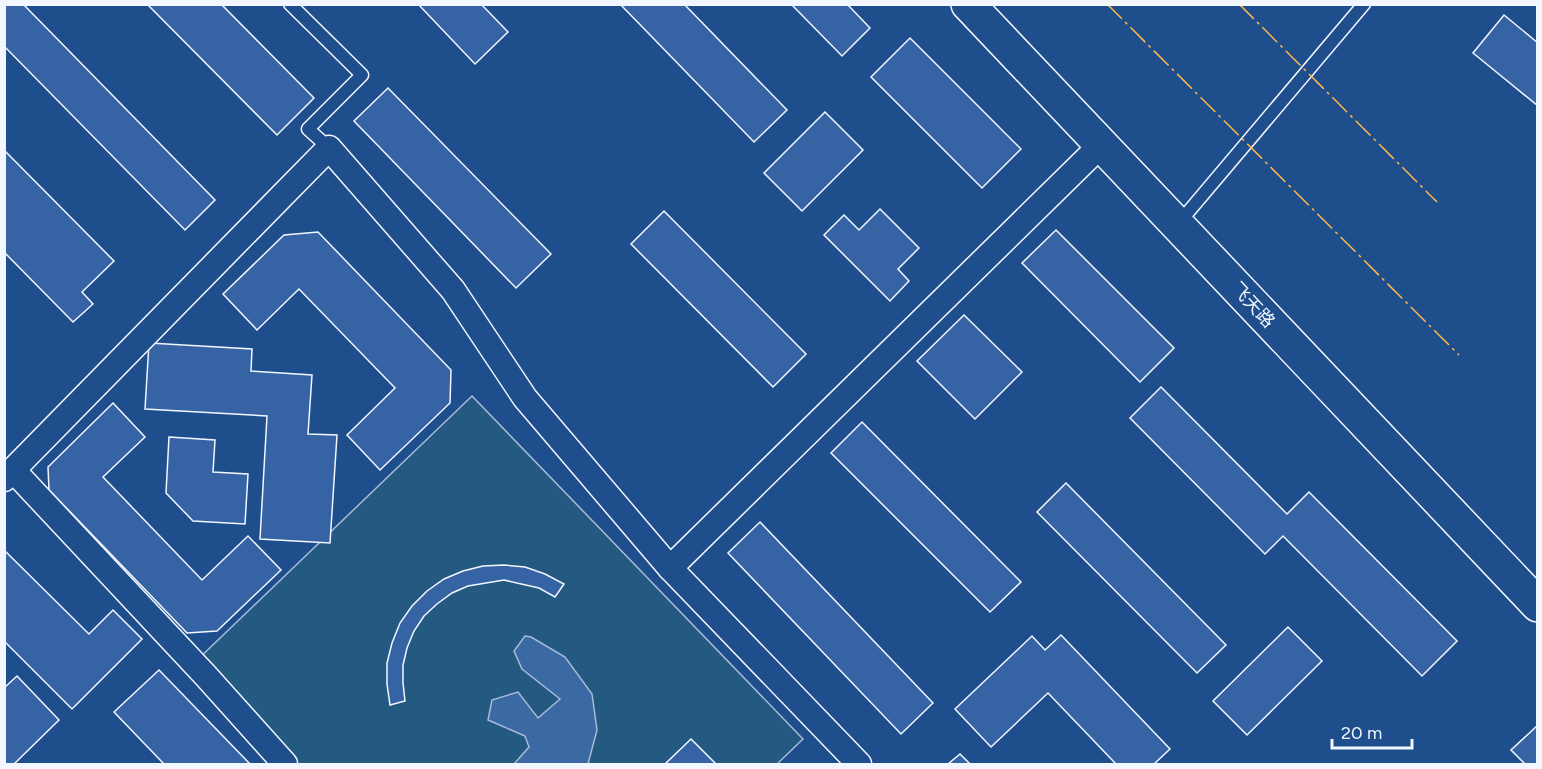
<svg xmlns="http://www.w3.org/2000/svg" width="1542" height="769" viewBox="0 0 1542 769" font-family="Figtree,'Noto Sans SC',sans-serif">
<rect width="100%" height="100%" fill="#1f4e8c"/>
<path fill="#245a82" stroke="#a8bbd7" stroke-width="1.5" d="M472,396L803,739L777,764H288L192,665Z"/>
<path fill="#3b69a3" stroke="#a8bbd7" stroke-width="1.5" d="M525,636L531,637L565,657L592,694L597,730L588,764H514L529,747L525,736L488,720L492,700L518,692L538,718L560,699L522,669L514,651Z"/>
<g fill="#3563a3" stroke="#f2f6ff" stroke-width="1.5">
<path d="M4,4H23L215,200L185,230L4,46Z"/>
<path d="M147,4H221L314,98L277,135Z"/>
<path d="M418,4H481L508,32L475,64Z"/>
<path d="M620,4H684L787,110L754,142Z"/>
<path d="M791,4H847L870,28L842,56Z"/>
<path d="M1504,15L1538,43V106L1473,53Z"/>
<path d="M910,38L1021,149L982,188L871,77Z"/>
<path d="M388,88L551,254L516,288L354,121Z"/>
<path d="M825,112L863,150L802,211L764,173Z"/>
<path d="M4,150L114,261L82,292L93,304L73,322L4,252Z"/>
<path d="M880,209L919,248L898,269L909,281L890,301L824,235L844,215L859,230Z"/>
<path d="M664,211L806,354L773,387L631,244Z"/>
<path d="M1056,230L1174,348L1140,382L1022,263Z"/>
<path d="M318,232L451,370L450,403L380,470L347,435L395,388L299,289L257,330L223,294L284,235Z"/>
<path d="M964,315L1022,372L975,419L917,361Z"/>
<path d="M149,343L252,349L251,371L312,375L308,434L337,435L330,543L260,539L267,416L145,409Z"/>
<path d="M1161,387L1287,514L1309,492L1457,641L1422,676L1283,536L1265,554L1130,418Z"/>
<path d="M113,403L145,437L103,477L202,580L248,536L281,570L217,631L187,633L49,490L48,467Z"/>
<path d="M862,422L1021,582L990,612L831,453Z"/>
<path d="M169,437L215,440L213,472L248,474L245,524L193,521L166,493Z"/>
<path d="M1066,483L1226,645L1197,673L1037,512Z"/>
<path d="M760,522L933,703L901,734L728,553Z"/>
<path d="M4,550L89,634L113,610L142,639L72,709L4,641Z"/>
<path d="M504,565L525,567L545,574L564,584L555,597L539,588L504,580L468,586L452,593L437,604L424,616L414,631L407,648L403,665V683L405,701L390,705L387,684V663L392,643L400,623L412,606L427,591L444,579L463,571L483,566Z"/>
<path d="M1288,627L1322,661L1247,735L1213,701Z"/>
<path d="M1061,635L1170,749L1154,764H1116L1048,693L991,747L955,709L1032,636L1045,650Z"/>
<path d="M159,670L250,764H164L114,712Z"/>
<path d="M17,676L59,720L14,764H4V688Z"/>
<path d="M1538,725V764H1525L1511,750Z"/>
<path d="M691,739L716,764H665Z"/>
<path d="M960,754L970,764H948Z"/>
</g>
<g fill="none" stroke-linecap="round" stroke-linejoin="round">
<defs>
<g id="lane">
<path d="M290,4L362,75L308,129L329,148"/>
<path d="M1178,224L1364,4"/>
</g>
<g id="street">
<path d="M13,470L206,676L285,764"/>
<path d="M4,479L329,148L453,290L525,398L670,568"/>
<path d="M859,764L670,568L1102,144"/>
</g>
<path id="secondary" d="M968,4L1538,605"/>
</defs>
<use href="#lane" stroke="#f2f6ff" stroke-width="15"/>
<use href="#street" stroke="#f2f6ff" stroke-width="27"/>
<use href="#secondary" stroke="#f2f6ff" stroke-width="36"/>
<use href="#lane" stroke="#1f4e8c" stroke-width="12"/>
<use href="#street" stroke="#1f4e8c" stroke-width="24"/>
<use href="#secondary" stroke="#1f4e8c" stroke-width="33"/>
<g stroke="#ffb74d" stroke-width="1.5" stroke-dasharray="21 4.5 3 4.5" stroke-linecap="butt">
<path d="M1107,4L1459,355"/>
<path d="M1239,4L1437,202"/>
</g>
</g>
<g text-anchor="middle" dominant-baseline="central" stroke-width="4.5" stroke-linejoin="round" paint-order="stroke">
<g font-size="18" fill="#f2f6ff" stroke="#1f4e8c">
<text transform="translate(1253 305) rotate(47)">飞天路</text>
</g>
</g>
<rect width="1542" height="769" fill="none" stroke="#f2f6ff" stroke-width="12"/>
<path d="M1332 739v9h80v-9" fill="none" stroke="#f2f6ff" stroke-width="3"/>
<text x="1341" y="739" font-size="18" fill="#f2f6ff" stroke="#1f4e8c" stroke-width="4.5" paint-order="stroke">20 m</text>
</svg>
